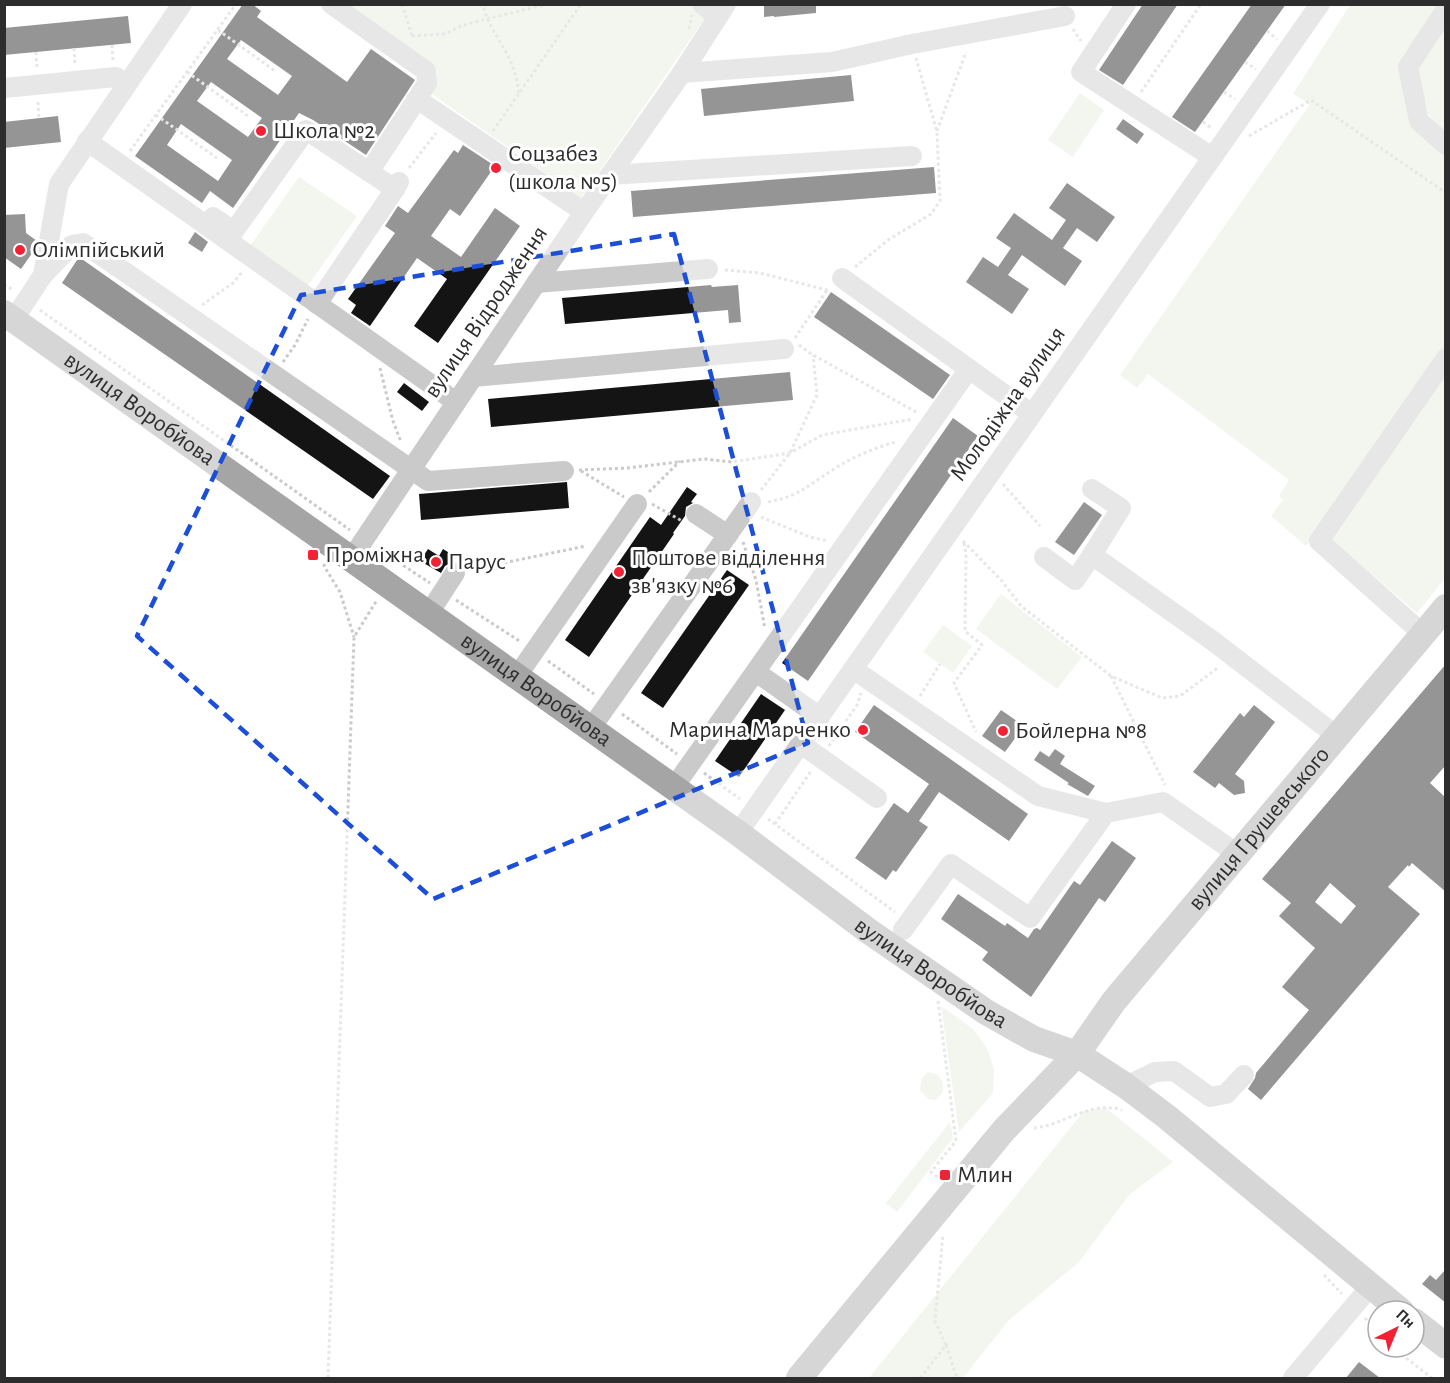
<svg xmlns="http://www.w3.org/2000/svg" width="1450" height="1383" viewBox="0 0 1450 1383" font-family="'Alegreya Sans',sans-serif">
<rect width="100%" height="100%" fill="#fff"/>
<g fill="#e4ecda">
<path d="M693,4L707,15L581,198L426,90L438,72L341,5Z"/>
<path d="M1350,5H1443L1400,72L1446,153L1445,578L1417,613L1320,530L1306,546L1271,516L1283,500L1279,496L1289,480L1148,374L1137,388L1120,375L1310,104L1293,94Z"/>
<path d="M1445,20V132L1428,114C1427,98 1420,97 1415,84C1407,62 1434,36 1445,20Z"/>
<path d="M1080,93L1104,110L1073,157L1048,140Z"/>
<path d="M299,177L357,216L307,287L250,246Z"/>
<path d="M1001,594L1082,657L1057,689L976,629Z"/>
<path d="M943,625L972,646L953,673L923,652Z"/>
<path d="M941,1006L973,1029L987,1048L994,1070L993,1093L959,1132Z"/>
<path d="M928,1072C940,1073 944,1081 943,1092L936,1100L928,1099L920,1090L922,1078Z"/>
<path d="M1106,1108L1173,1162L1129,1195L1079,1262L1008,1321L963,1378H869L1084,1111Z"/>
<path d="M950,1122L953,1138L897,1212L886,1203Z"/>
</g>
<g fill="#141414" fill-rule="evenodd">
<path d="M243,4H252L261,11L257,17L347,82L371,49L415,80L366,155L313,120L299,113L233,208L210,191L202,203L135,156ZM241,40L292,76L278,95L227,59ZM211,82L262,118L248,137L197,101ZM181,124L232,160L218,181L167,145Z"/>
<path d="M764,4H816V13L774,17V16L764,17Z"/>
<path d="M1143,4H1178L1123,85L1099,70Z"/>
<path d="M1252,4H1286L1195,132L1172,117Z"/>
<path d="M128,16L131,43L4,55V28Z"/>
<path d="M851,75L854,101L704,116L701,89Z"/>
<path d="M58,116L61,142L4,148V122Z"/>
<path d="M1123,119L1144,134L1137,144L1116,129Z"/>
<path d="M463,145L495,166L460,216L450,209L431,236L461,257L495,208L520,226L438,343L414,326L447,279L417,258L370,326L351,313L356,305L348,299L395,233L385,226L398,206L408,213L454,150L458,153Z"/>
<path d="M934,167L936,193L633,217L631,191Z"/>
<path d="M1067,183L1115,217L1097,242L1077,228L1063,248L1082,261L1065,286L1022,255L1008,275L1029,289L1012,314L966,282L983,257L998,267L1011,248L996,238L1014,213L1052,240L1066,220L1049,208Z"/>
<path d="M25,214L26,233L37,241L35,249L21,269L4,257V215Z"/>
<path d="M195,232L208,242L202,252L188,243Z"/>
<path d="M79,257L390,476L373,499L62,283Z"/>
<path d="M711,285L712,287L738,285L741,322L729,323L728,310L565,324L562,298Z"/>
<path d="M831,292L950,375L933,399L814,317Z"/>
<path d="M790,372L793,400L491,427L488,399Z"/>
<path d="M404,383L429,402L422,411L397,392Z"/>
<path d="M953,418L978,436L808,681L782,663Z"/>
<path d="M567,482L569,508L421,520L419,494Z"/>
<path d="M687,487L697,494L691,502L693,503L686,507L685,516L673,533L674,534L589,657L565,640L650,517L661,525Z"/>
<path d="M1084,502L1102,515L1074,555L1055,542Z"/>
<path d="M428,549L439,556L443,549L456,557L454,561L445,566L441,573L420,561Z"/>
<path d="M727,570L749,585L663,708L641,693Z"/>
<path d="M1446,664V765L1430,783L1446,798V892L1412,863L1409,867L1408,865L1388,887L1420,914L1261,1100L1248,1089L1255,1078L1256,1073L1309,1010L1282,987L1315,948L1279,916L1291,903L1262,879ZM1330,883L1356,906L1341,924L1315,902Z"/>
<path d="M761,694L785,710L739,777L715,761Z"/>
<path d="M874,705L1028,814L1009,841L939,792L919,821L928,827L896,872L893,870L886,880L855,858L894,803L908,813L929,784L855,732Z"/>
<path d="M1254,705L1275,722L1235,774L1244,781L1245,793L1234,795L1219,783L1215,788L1193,772L1240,713L1244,717Z"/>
<path d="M1001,710L1024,726L1005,752L982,736Z"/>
<path d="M1055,749L1065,756L1060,764L1095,786L1088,796L1067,784L1069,783L1034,760L1040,751L1049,757Z"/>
<path d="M1112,841L1136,858L1105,902L1099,898L1031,997L982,960L988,952L941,919L958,894L1005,926L1007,923L1028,938L1034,929L1037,928L1040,930L1074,881L1080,885Z"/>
<path d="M1446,1269V1303L1422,1284L1430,1275L1436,1280Z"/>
<path d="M1359,1362L1380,1378H1346Z"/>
</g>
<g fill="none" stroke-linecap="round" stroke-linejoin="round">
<g stroke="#cacaca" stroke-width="3" stroke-dasharray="3 3" stroke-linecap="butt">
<path d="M402,4L412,36"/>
<path d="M479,4L484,8C488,26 500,40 508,56C514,68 517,80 519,93"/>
<path d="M689,29L692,15"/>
<path d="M1073,29L1081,41"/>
<path d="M218,30L275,71"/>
<path d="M1267,31L1277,39"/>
<path d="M412,36L445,34L461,26L486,19L549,4"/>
<path d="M112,45L113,61"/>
<path d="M74,48L75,65"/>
<path d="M36,52L37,68"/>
<path d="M1245,62L1256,69"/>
<path d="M187,72L248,116"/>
<path d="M1141,92L1201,4"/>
<path d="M1224,92L1235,99"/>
<path d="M38,102L39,118"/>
<path d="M156,115L217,158"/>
<path d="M1203,122L1213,129"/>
<path d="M493,131L581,4"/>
<path d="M937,131L966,52"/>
<path d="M1249,136L1311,100L1446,193"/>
<path d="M130,151L236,4"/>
<path d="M409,168L436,133"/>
<path d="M855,267L888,240L931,214L940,201L937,132L916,58"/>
<path d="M725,270L760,273L827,290L829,288"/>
<path d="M4,284L13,290"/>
<path d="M202,305L233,283L243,271"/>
<path d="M40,310L350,530"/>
<path d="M795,338L827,290"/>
<path d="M799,345L813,355L918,413"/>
<path d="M283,362L295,345L308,319"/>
<path d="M380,368L393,421L401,442"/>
<path d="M579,470L627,468L704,459L732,462L790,453L822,435L913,419"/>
<path d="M581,471L624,497"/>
<path d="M1003,484L1040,526"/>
<path d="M761,490L790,453L817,395L813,355"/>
<path d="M649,492L680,461"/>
<path d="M768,502C799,496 806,487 831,471C848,459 876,447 896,442"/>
<path d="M652,504L682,521"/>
<path d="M761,517L810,537L828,541"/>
<path d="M963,541L1002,581L1021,606L1111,676L1162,698L1180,696L1219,667"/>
<path d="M743,542L756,580L765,629"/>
<path d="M964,543L966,553L965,631L982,645L954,683L976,732"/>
<path d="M378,549L430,583"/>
<path d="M325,564L324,566L340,592L354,637"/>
<path d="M469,570L586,546"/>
<path d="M456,600L521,642"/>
<path d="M548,661L594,694"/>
<path d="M1111,676L1165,785"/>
<path d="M920,696L940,664"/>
<path d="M622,714L677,754"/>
<path d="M829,746L857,705L861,693"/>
<path d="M704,773L740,799"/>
<path d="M768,819L895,912"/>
<path d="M775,824L811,771"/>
<path d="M938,1001L956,1141L931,1172L940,1179"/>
<path d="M1034,1128C1064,1125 1091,1100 1122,1110"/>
<path d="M1324,1275L1342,1294"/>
<path d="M1365,1318L1378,1332"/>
<path d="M946,1345L957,1378"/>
<path d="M1392,1347L1432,1378"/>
<path d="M328,1378L354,637L377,600"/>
<path d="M920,1378L946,1345L935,1321L943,1234"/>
</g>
<g stroke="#cacaca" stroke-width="20">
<path d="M331,4L426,71L427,83L417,99L584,212"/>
<path d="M702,4L718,17"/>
<path d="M1126,4L1081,72L1212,157"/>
<path d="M1446,9L1408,67L1419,121L1446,145"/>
<path d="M682,73L832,62L912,44L1065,16"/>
<path d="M4,88L116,77L126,84"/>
<path d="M87,141L456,402"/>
<path d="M369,172L417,99"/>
<path d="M610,175L912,156"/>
<path d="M213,217L234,231L306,130L395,189L399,182"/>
<path d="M43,275L72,245L83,243L428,481L564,471"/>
<path d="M536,283L708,269"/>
<path d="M317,304L395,189"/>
<path d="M14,319L43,275L59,184L182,4"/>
<path d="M969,369L1032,414"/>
<path d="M473,377L784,349"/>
<path d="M1092,489L1121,508L1092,555L1213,641L1338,737"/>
<path d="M696,514L728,535"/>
<path d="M1044,557L1075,580L1092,555"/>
<path d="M351,559L584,212L682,73L726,4"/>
<path d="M429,613L455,573"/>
<path d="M1423,634L1319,541L1446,358"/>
<path d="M853,669L1038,796L1106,813"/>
<path d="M756,672L820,717"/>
<path d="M517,676L637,504"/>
<path d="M591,728L751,502"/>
<path d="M801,744L877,798"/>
<path d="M674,787L969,369L842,278"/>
<path d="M738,833L1320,4"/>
<path d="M903,930L951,864L1030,918L1106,813L1163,802L1236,853"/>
<path d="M1126,1086L1155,1072L1174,1071L1210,1097L1226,1094L1244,1075"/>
<path d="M1293,1378L1370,1287"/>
</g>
<g stroke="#a5a5a5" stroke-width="26">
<path id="s1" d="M4,313L738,833L867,930L986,1012L1034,1039L1077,1054L1126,1086L1167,1117L1401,1311"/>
<path d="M1414,1321L1446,1346"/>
<path id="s2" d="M799,1378L1004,1130L1077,1054L1114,1001L1446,607"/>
</g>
</g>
<path d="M0 0H1450V1383H0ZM674,234L808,743L433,899L137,636L301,295Z" fill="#fff" fill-opacity=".55" fill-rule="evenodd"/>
<path fill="none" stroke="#1d4ed8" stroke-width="4.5" stroke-dasharray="12 8" stroke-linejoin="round" d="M674,234L808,743L433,899L137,636L301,295Z"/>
<g fill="#f22234" stroke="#fff" stroke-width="2">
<circle cx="261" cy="131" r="6"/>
<circle cx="496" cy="168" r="6"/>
<circle cx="20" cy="250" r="6"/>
<rect x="307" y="549" width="12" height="12" rx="3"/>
<circle cx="436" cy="562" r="6"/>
<circle cx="619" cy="572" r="6"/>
<circle cx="863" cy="730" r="6"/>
<circle cx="1003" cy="731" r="6"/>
<rect x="939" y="1169" width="12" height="12" rx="3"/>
</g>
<g text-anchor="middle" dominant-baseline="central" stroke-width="6" stroke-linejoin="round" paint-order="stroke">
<g font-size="24" fill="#2d2d2d" stroke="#fff" text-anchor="start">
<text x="273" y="131">Школа №2</text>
<text x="508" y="154">Соцзабез<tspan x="508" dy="28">(школа №5)</tspan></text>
<text x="32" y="250">Олімпійський</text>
<text x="325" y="555">Проміжна</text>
<text x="631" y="558">Поштове відділення<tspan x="631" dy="28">зв'язку №6</tspan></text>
<text x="448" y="562">Парус</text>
<text x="851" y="730" text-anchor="end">Марина Марченко</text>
<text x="1015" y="731">Бойлерна №8</text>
<text x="957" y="1175">Млин</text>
</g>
<g font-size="24" fill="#2d2d2d" stroke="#fff">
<text transform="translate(486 312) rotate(-56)">вулиця Відродження</text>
<text transform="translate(1008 404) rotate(-55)">Молодіжна вулиця</text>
<text stroke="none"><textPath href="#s1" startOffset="166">вулиця Воробйова</textPath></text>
<text stroke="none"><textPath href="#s1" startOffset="652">вулиця Воробйова</textPath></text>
<text stroke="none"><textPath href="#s2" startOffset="717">вулиця Грушевського</textPath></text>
<text stroke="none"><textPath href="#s1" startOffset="1138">вулиця Воробйова</textPath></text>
</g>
</g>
<rect width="1450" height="1383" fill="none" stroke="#2d2d2d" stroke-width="12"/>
<g transform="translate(1396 1329) rotate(43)"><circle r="28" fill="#ffffff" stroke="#ababab" stroke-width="1.5"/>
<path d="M0-4.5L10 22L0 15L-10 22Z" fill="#f22234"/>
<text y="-9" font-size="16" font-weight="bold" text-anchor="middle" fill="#2d2d2d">Пн</text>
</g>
</svg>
